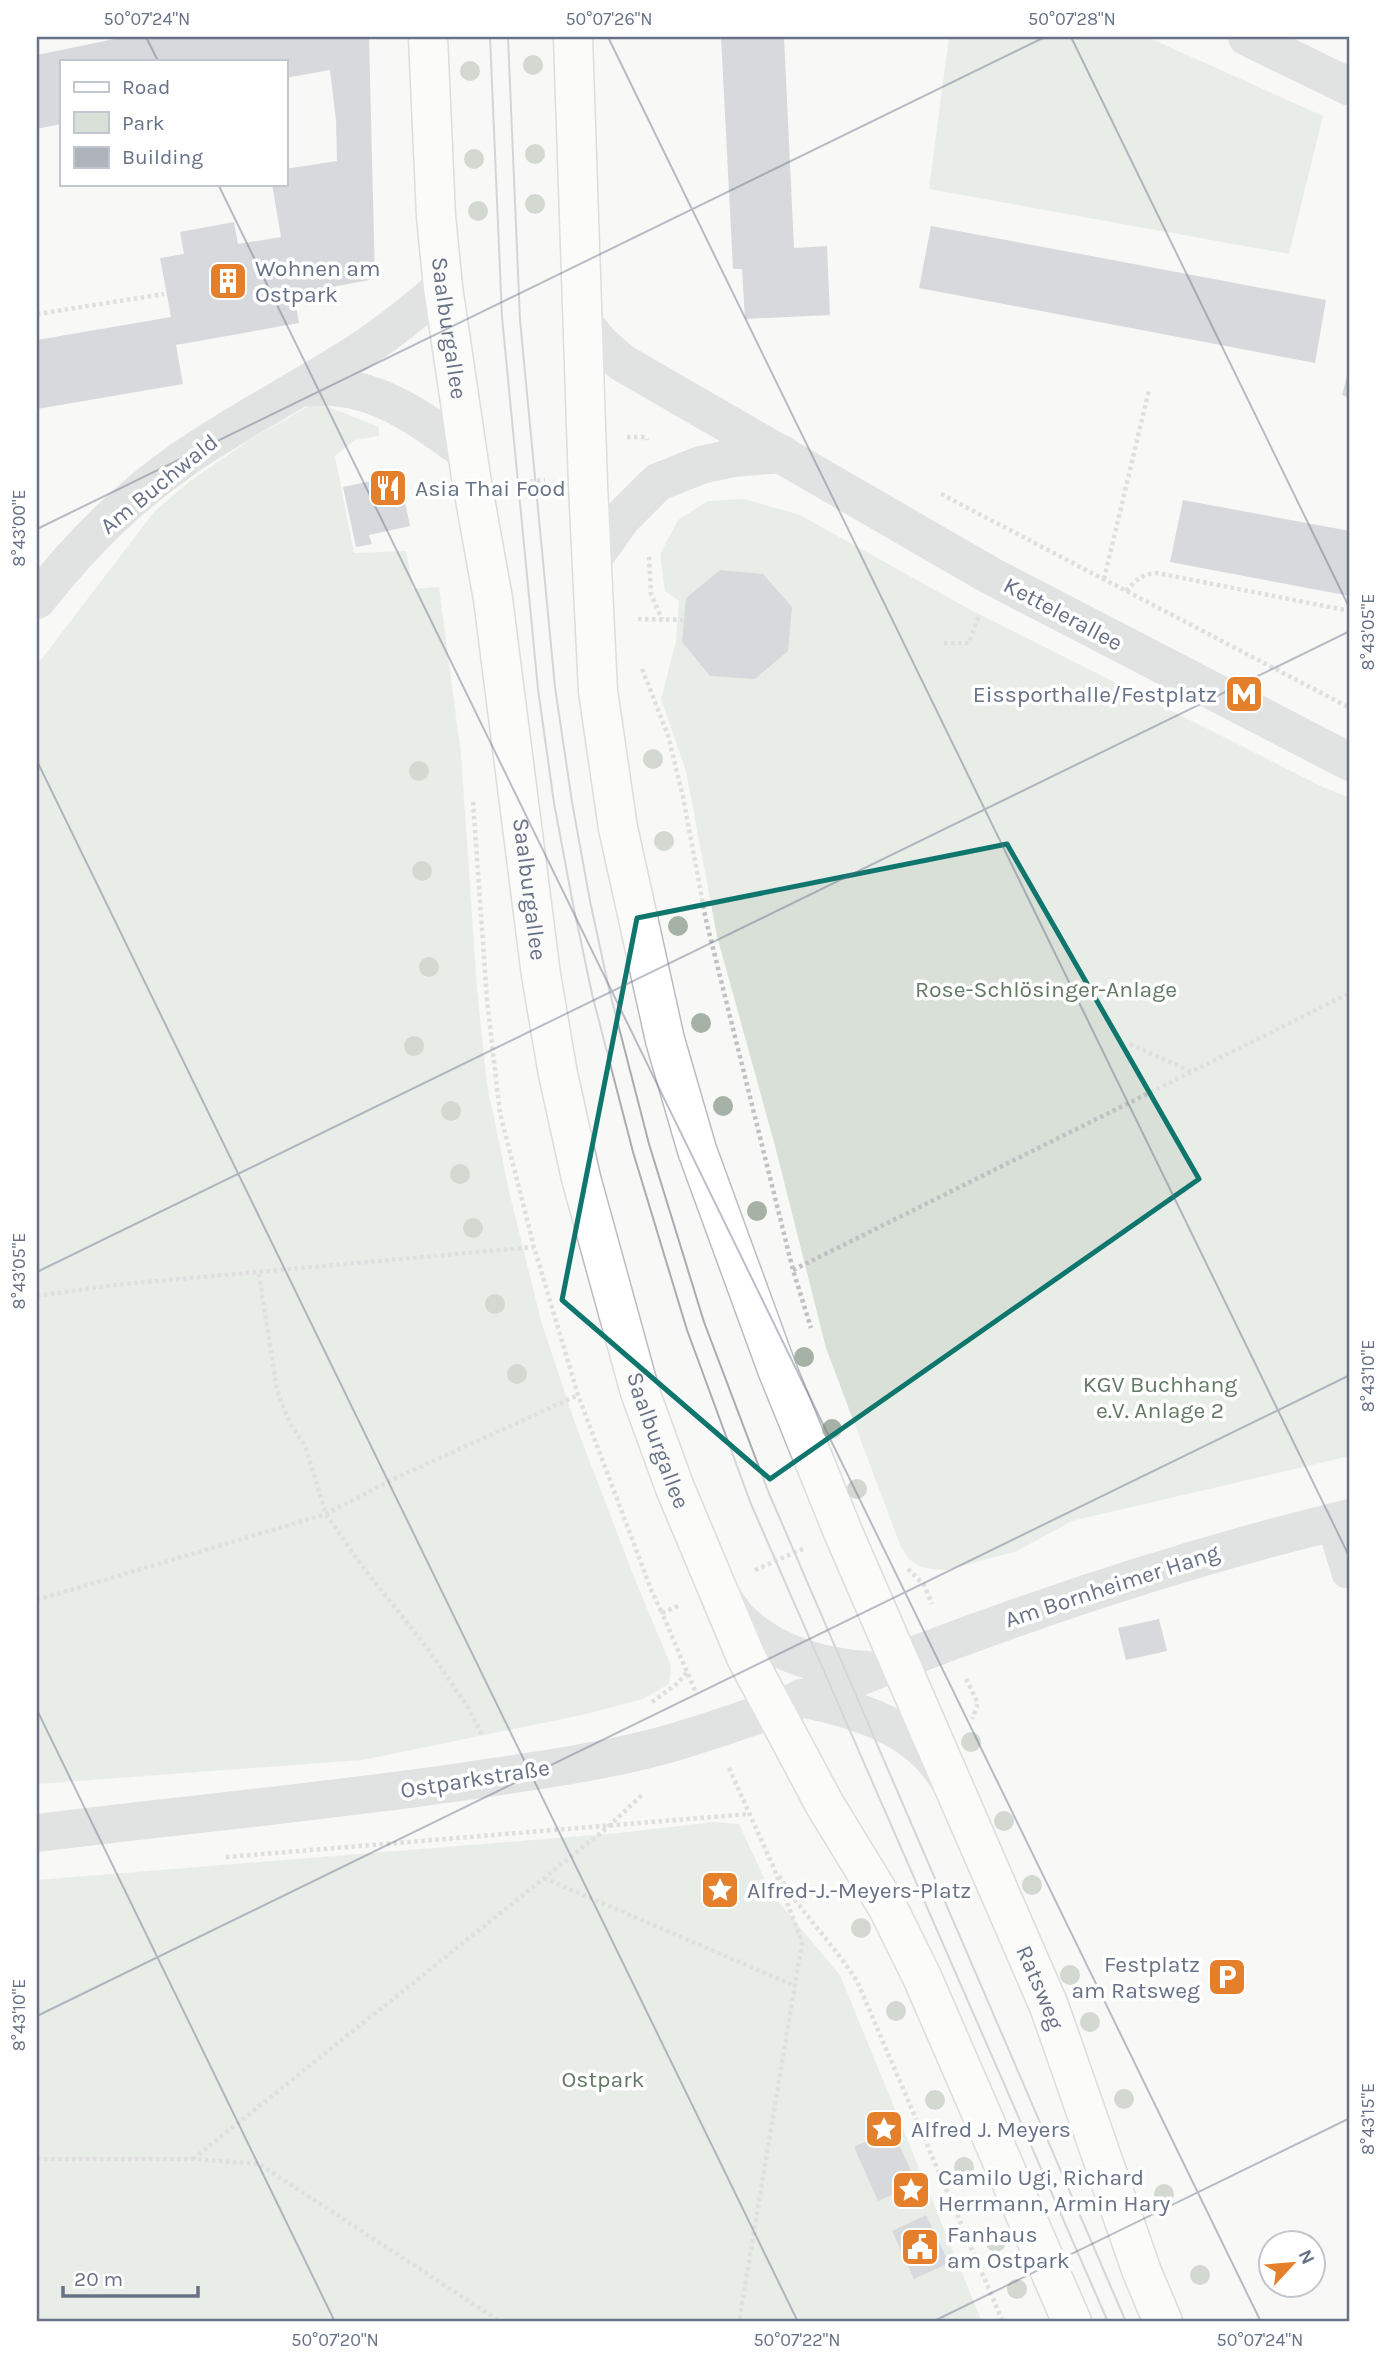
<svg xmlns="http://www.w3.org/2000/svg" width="1387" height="2359" viewBox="0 0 1387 2359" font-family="Karla,sans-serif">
<rect width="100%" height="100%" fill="#f8f8f6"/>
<g fill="#d8e0d7">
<path d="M949,37H1147L1323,116L1289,254L929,189Z"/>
<path d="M314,403L331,408L379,427V436L355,440L335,456L354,553L406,551L413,589L439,587L461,754L477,989L487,1084L509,1191L541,1321L575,1423L634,1577L671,1666L669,1684L643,1699L582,1715L362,1760L37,1784V665L154,512L190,481L251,439Z"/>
<path d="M744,499L800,515L969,609L1323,787L1350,798V1456L1072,1521L1017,1551L947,1570L931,1569L919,1566L909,1559L901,1547L826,1348L774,1142L717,936L686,771L661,699L676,641L679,601L665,591L660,554L678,520L708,501Z"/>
<path d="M713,1822L739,1824L771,1893L840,1975L982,2322H37V1880L619,1833Z"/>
</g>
<g fill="#afb4bc">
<path d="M124,37H369L375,279L294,294L299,323L176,345L183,384L37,409V340L171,317L160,258L184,254L180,232L234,222L238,244L281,237L272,184H285V169L337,161L336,120L330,70L285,78V61H61V124L37,129V55Z"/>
<path d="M721,37H784L794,248L827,246L830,315L745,319L742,269H733Z"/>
<path d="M931,226L1326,300L1315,363L919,288Z"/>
<path d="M1349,368H1350V398L1342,395Z"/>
<path d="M399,475L410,526L369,535L372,544L356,547L343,487Z"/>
<path d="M1183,500L1350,531V596L1170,562Z"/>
<path d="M720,570L763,574L792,607L788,651L755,679L710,676L682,642L686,598Z"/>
<path d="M1159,1619L1167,1651L1126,1660L1118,1628Z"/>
<path d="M892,2129L917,2184L878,2201L854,2147Z"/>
<path d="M926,2215L949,2263L914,2279L892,2231Z"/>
</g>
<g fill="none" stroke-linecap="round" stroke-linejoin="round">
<defs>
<g id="primary">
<path id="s1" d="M428,37L436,216L443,287L471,477L493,599L541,975L558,1074L581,1178L640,1392L675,1488L746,1657L825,1805L888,1908L922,1977L1072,2322"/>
<path id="s2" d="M573,37L588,485L598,691L618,828L665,1040L697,1150L777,1369L843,1532L1049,2006L1142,2272L1163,2322"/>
</g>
</defs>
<use href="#primary" stroke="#b9bcc1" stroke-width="41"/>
<g stroke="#c0c1c4" stroke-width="4.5" stroke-dasharray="3.5 3.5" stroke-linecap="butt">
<path d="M37,314L164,294"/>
<path d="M627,437H646L647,440"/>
<path d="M516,483L545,480"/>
<path d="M941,494L1350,708"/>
<path d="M649,557L651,594L662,619"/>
<path d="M1104,579L1149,390"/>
<path d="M1126,591C1136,580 1142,574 1157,573L1350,611"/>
<path d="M638,619L685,620"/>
<path d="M944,643H969L979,615"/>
<path d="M642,669L668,735L683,797L706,920L793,1270L811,1328"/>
<path d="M473,802L487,1000L500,1113L534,1247L578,1395L652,1592L662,1613"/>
<path d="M1130,1044L1192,1072"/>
<path d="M793,1270L1350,993"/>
<path d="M259,1274L277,1390L289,1421L305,1446L326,1514L359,1562L431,1653L467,1706L483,1736"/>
<path d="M37,1296L114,1285L534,1247"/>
<path d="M908,1569L924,1585L932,1604"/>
<path d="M755,1570L805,1548"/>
<path d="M37,1600L326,1514L394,1479L578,1395"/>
<path d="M678,1606L662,1613L696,1693"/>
<path d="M966,1679L978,1703L972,1719"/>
<path d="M652,1702L678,1683L687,1672"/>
<path d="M729,1768L773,1866L802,1942L739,2322"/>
<path d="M226,1857L749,1814"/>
<path d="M779,1876C802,1913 833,1944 857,1981L1003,2322"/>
<path d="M544,1878L795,1986"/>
<path d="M37,2159H193L259,2164L501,2322"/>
<path d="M193,2159L608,1827L642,1795"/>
</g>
<path stroke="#c6c9cd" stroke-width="26" d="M1329,1523L1345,1575"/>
<g stroke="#c6c9cd" stroke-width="38">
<path d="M1247,37L1350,87"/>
<path d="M584,324L600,343L621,362L991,576L1350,762"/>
<path d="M299,388C317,387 335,386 353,390C396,399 433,428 468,453"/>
<path d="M592,560L622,518L658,482L701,465L733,458L782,454"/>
<path d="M37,600C78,548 127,498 182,460C237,422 297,391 354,355C386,335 414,312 443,287"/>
<path d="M899,1661C1047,1604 1196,1555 1350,1518"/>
</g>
<g stroke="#c6c9cd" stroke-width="38">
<path d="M720,1594C726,1602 732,1612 739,1620C774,1654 821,1667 868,1670"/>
<path d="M801,1698C856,1709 918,1727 948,1779"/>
<path d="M37,1833C180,1815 324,1802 467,1781C534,1771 610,1761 675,1742C750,1719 826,1691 899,1661"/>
</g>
<use href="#primary" stroke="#fff" stroke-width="38"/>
<g stroke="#a8acb3" stroke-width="2">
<path d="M490,37L502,317L538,689L554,803L573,904L592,994L633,1152L687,1330L751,1504L1108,2322"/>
<path d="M508,37L520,320L555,687L572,802L590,901L609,989L649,1144L704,1322L768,1491L1126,2322"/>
</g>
</g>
<g fill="#a6b2a5">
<circle cx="533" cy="65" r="10"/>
<circle cx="470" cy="71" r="10"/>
<circle cx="535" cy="154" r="10"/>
<circle cx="474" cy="159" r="10"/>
<circle cx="535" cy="204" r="10"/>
<circle cx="478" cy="211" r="10"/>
<circle cx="653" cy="759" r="10"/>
<circle cx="419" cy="771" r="10"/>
<circle cx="664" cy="841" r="10"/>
<circle cx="422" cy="871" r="10"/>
<circle cx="678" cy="926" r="10"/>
<circle cx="429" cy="967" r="10"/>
<circle cx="701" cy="1023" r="10"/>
<circle cx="414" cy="1046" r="10"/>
<circle cx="723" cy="1106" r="10"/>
<circle cx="451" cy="1111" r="10"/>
<circle cx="460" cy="1174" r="10"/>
<circle cx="757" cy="1211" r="10"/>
<circle cx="473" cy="1228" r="10"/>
<circle cx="495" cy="1304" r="10"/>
<circle cx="804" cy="1357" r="10"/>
<circle cx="517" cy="1374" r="10"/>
<circle cx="832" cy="1429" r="10"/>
<circle cx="857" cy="1489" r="10"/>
<circle cx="971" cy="1742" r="10"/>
<circle cx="1004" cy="1821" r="10"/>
<circle cx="1032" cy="1885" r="10"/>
<circle cx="861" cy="1928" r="10"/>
<circle cx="1070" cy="1975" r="10"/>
<circle cx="896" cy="2011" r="10"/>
<circle cx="1090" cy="2022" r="10"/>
<circle cx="1124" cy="2099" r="10"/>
<circle cx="935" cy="2100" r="10"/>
<circle cx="964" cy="2167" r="10"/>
<circle cx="1164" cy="2194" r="10"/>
<circle cx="996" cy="2242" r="10"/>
<circle cx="1200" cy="2275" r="10"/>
<circle cx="1017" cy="2289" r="10"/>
</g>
<path d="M0 0H1387V2359H0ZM1007,844L1199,1179L770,1479L562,1300L637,918Z" fill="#f8f8f6" fill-opacity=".55" fill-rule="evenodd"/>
<path fill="none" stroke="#0f766e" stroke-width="5" stroke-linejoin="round" d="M1007,844L1199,1179L770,1479L562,1300L637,918Z"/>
<path fill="none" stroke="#677287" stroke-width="2" stroke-opacity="0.45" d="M146,37L158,61M608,37L1350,1558M1071,37L1350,609M218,184L1261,2322M37,529L1045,37M37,761L798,2322M37,1272L1350,631M37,1710L335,2322M37,2016L1350,1375M932,2322L1350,2118"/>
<defs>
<symbol id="building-square" viewBox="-11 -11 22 22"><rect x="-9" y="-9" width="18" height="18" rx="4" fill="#e47f2b" stroke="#fff"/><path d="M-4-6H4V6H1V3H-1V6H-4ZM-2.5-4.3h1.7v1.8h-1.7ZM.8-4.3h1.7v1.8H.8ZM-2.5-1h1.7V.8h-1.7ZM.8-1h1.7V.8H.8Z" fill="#fff"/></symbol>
<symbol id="restaurant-square" viewBox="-11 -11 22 22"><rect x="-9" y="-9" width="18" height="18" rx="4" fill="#e47f2b" stroke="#fff"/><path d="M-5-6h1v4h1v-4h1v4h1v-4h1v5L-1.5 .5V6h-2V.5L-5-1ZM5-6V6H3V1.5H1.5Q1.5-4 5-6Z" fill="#fff"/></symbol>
<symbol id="metro-square" viewBox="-11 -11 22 22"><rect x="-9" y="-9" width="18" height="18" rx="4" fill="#e47f2b" stroke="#fff"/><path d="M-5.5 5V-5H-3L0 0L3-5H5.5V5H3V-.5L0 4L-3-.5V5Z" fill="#fff"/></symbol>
<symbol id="sight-square" viewBox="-11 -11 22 22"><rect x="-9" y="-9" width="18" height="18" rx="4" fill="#e47f2b" stroke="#fff"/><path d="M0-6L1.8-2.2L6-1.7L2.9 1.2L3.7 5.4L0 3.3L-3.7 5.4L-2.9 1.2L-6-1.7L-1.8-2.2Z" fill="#fff"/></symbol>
<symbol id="parking-square" viewBox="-11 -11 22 22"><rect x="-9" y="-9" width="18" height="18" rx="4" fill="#e47f2b" stroke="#fff"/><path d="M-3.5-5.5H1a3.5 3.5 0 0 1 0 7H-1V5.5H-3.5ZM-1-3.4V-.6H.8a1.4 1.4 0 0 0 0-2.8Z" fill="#fff"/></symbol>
<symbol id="civic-square" viewBox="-11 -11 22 22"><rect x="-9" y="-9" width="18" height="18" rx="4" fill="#e47f2b" stroke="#fff"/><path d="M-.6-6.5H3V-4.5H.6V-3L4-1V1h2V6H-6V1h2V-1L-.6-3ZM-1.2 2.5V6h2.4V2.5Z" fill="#fff"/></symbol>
</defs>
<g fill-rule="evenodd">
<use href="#building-square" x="206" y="259" width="44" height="44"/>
<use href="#restaurant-square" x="366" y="466" width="44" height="44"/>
<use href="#metro-square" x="1222" y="672" width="44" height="44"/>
<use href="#sight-square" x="698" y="1868" width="44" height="44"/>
<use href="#parking-square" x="1205" y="1955" width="44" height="44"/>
<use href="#sight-square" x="862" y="2107" width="44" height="44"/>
<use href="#sight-square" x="889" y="2168" width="44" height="44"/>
<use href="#civic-square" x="898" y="2225" width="44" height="44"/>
</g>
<g text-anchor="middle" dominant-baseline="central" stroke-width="7" stroke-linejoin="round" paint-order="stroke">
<g font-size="23" fill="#677287" stroke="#fff" text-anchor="start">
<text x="255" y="268">Wohnen am<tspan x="255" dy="26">Ostpark</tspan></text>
<text x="415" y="488">Asia Thai Food</text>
<text x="1217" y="694" text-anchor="end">Eissporthalle/Festplatz</text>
<text x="747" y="1890">Alfred-J.-Meyers-Platz</text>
<text x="1200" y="1964" text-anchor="end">Festplatz<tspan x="1200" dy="26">am Ratsweg</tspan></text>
<text x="911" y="2129">Alfred J. Meyers</text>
<text x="938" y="2177">Camilo Ugi, Richard<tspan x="938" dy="26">Herrmann, Armin Hary</tspan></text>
<text x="947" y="2234">Fanhaus<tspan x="947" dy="26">am Ostpark</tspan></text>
</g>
<g font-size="23" fill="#677287" stroke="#fff">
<text stroke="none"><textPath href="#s1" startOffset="292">Saalburgallee</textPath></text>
<text transform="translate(159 484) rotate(-39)">Am Buchwald</text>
<text transform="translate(1063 614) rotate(28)">Kettelerallee</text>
<text stroke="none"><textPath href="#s1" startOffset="859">Saalburgallee</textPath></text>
<text stroke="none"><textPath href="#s1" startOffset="1426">Saalburgallee</textPath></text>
<text transform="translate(1112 1586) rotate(-18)">Am Bornheimer Hang</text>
<text transform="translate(475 1779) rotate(-9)">Ostparkstraße</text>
<text stroke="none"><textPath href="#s2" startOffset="2030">Ratsweg</textPath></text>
</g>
<g font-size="23" fill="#627963" stroke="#fff">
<text x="1046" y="989">Rose-Schlösinger-Anlage</text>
<text x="1160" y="1384">KGV Buchhang<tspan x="1160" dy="26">e.V. Anlage 2</tspan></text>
<text x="603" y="2079">Ostpark</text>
</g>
</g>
<rect width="1387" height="2359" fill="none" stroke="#ffffff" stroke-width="77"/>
<rect x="60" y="60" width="228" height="126" fill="#ffffff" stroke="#c2c7cf" stroke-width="2"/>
<rect x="74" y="82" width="35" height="10" fill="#ffffff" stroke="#c2c7cf" stroke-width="2"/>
<text x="122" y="94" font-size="21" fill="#677287">Road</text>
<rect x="74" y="112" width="35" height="21" fill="#d8e0d7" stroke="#c2c7cf" stroke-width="2"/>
<text x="122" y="130" font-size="21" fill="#677287">Park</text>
<rect x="74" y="147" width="35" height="21" fill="#afb4bc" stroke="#c2c7cf" stroke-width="2"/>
<text x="122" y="164" font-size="21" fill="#677287">Building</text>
<g transform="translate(1292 2264) rotate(64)"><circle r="33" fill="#ffffff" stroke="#c2c7cf" stroke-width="2"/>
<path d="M0-5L12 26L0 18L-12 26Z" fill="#e47f2b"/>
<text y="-10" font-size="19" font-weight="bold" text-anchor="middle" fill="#677287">N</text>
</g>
<path d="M63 2286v10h135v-10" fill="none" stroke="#677287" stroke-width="3.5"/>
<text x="74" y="2286" font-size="21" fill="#677287" stroke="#ffffff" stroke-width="5" paint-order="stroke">20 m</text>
<rect x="38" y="38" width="1310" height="2282" fill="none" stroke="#677287" stroke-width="2.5"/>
<g font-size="18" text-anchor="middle" fill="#677287">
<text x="147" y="25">50°07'24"N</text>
<text x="609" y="25">50°07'26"N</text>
<text x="1072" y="25">50°07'28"N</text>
<text transform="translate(19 528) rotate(-90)" y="6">8°43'00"E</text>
<text transform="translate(1368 632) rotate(-90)" y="6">8°43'05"E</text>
<text transform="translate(19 1271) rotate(-90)" y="6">8°43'05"E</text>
<text transform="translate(1368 1376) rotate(-90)" y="6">8°43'10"E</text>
<text transform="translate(19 2015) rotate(-90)" y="6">8°43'10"E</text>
<text transform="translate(1368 2119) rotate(-90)" y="6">8°43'15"E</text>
<text x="335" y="2346">50°07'20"N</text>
<text x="797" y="2346">50°07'22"N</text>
<text x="1260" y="2346">50°07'24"N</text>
</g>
</svg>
